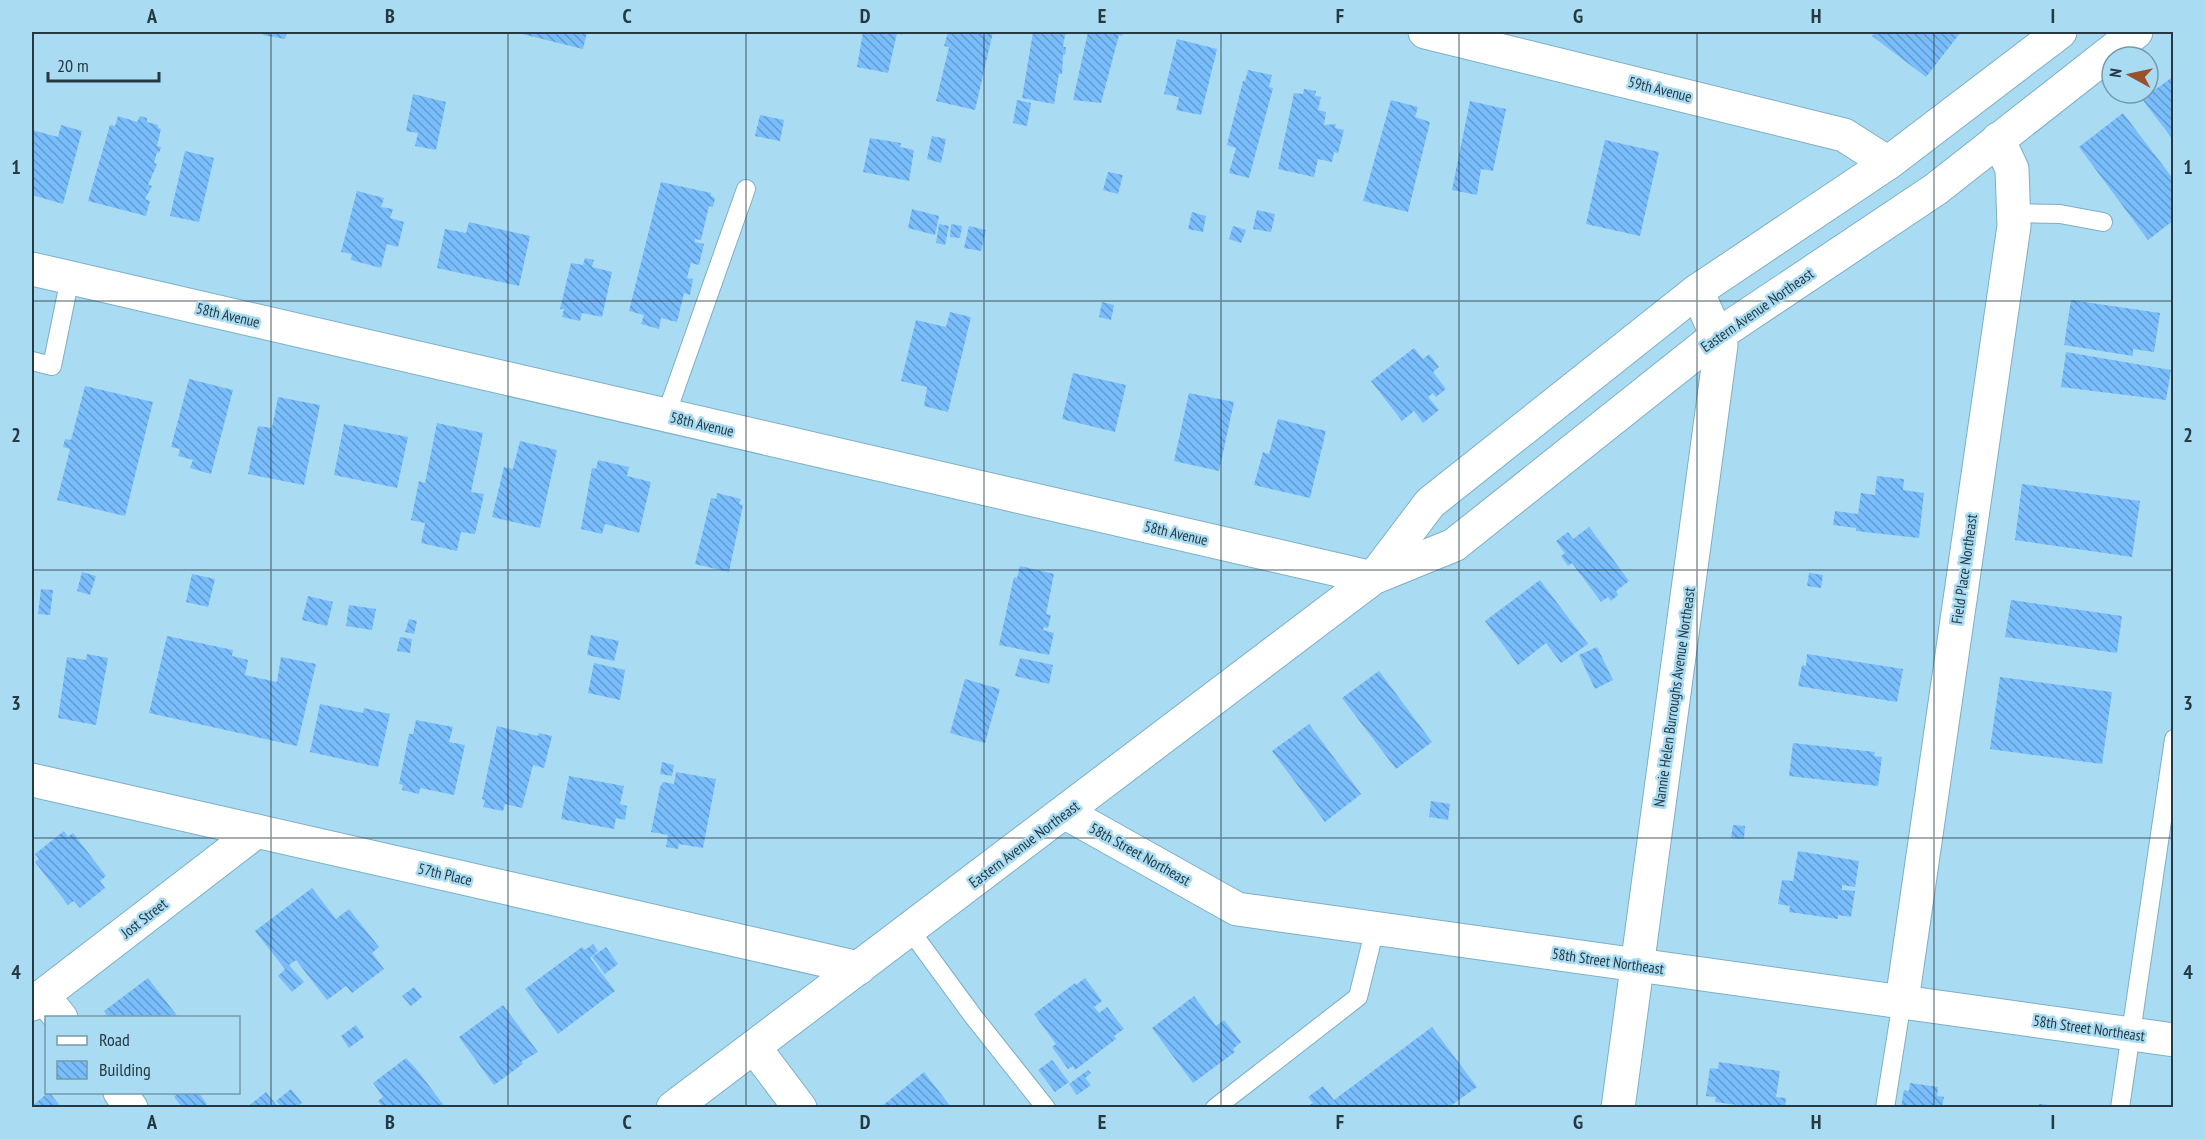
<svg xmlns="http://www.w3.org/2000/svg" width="2205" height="1139" viewBox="0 0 2205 1139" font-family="'PT Sans Narrow',sans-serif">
<defs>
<pattern id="building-back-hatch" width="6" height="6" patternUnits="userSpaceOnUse" patternTransform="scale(1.5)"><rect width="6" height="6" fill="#79bdfc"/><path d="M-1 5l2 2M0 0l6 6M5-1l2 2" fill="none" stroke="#639bce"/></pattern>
</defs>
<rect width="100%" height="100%" fill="#a9dcf2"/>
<g fill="url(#building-back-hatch)">
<path d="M264,32H287L285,39L263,35Z"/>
<path d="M514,32H587L583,49Z"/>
<path d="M863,32H903L902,35L897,33L888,73L857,67Z"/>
<path d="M948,32H993L975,110L936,101L949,47L944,46Z"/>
<path d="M1033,32H1068L1065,35L1063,47H1066L1065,55L1063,54L1062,74H1059L1054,104L1022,98Z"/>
<path d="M1088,32H1123L1122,36L1119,35L1101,103L1073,100Z"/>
<path d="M1875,32H1961L1926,77L1872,36Z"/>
<path d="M1177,39L1217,49L1201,115L1176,110L1179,97L1164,94Z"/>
<path d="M1248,70L1272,75L1269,87L1273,88L1249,178L1229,173L1236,148L1227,145L1243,81H1245Z"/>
<path d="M2174,76V141L2142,99Z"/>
<path d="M1304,89L1316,91L1315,96L1321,97L1318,110L1326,112L1324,125L1336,124L1335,128L1344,130L1338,153L1334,152L1332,162L1318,159L1314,177L1278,169L1294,93L1303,94Z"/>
<path d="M413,94L446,102L436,150L415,146L418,133L406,131Z"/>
<path d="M1017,100L1031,103L1027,126L1013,123Z"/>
<path d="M1391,100L1418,107L1415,117L1430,122L1408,212L1363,201Z"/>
<path d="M1470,101L1506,109L1493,171L1481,169L1477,195L1452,190Z"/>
<path d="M2123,113L2174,180V220L2148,240L2079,147Z"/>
<path d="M760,115L784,120L780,141L755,136Z"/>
<path d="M118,116L137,122L140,116L147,118V122L158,125V128L161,129L157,146L161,147L159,153L157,152L154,163L157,164L148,185L152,186L145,199L150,201L146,216L88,201L110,125L115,126Z"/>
<path d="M61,125L82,131L63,204L32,195V130L58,137Z"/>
<path d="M932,136L946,139L941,163L927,159Z"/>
<path d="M870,138L901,143L900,147L914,150L909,181L863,172Z"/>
<path d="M1605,140L1659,152L1640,236L1586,224Z"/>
<path d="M185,151L214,158L199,222L170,216Z"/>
<path d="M1108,172L1123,175L1118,194L1103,190Z"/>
<path d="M661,182L711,193V196L715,198L713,207L709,206L701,240L695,239V242L704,244L699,265L691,263L687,278L693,279L690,295L684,293L677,322L661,318L659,329L641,324L644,315L629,311Z"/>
<path d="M357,191L384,198L381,207L393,209L390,218L404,222L398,247L387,244L381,268L351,260L352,254L341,252Z"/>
<path d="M912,209L939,216L935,235L908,228Z"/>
<path d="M1257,210L1275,214L1271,232L1253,229Z"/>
<path d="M1192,212L1206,216L1203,232L1188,229Z"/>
<path d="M469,222L530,236L519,286L437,268L445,229L466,233Z"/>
<path d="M939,224L949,226L945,245L936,243Z"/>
<path d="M951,224L962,226L960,238L950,237Z"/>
<path d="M969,226L986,230L981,251L964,248Z"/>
<path d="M1233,226L1246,230L1241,243L1229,239Z"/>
<path d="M585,258L594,260L592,267L612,272L602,317L582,313L580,321L562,317L564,309H560L571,263L583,265Z"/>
<path d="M2071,300L2160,313L2154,352L2133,349V356L2064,345Z"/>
<path d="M1102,302L1114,305L1111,320L1099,317Z"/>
<path d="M950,312L971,317L948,412L924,406L927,387L901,381L916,320L946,327Z"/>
<path d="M1414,348L1423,359L1429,354L1439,367L1433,372L1446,389L1436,397L1433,393L1428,397L1439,410L1423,423L1414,411L1402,421L1371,381Z"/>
<path d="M2066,352L2171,370L2166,400L2061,387Z"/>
<path d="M1073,373L1126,385L1115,432L1062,419Z"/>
<path d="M189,379L233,390L211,474L190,468L193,460L178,456L180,449L171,447Z"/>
<path d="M85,386L153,402L125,516L57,500L70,449L63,447L65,439L71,440Z"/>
<path d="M1189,393L1234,402L1219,471L1174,461Z"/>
<path d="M278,397L320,405L304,485L248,474L258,426L272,428Z"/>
<path d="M1278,419L1326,431L1310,498L1254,485L1263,452L1269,454Z"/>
<path d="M437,423L483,433L471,492L484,494L475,534L461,532L457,551L421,543L425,523L411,520L419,481L425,483Z"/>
<path d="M344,424L408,437L397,488L334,475Z"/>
<path d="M520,441L557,450L540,528L492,517L504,467L513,469Z"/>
<path d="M598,460L629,467L627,476L651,482L639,533L605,524L602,534L581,529L592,468L596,469Z"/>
<path d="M1877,476L1904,479L1903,490L1924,493L1919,538L1856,531V528L1833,525L1835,511L1858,514L1861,493L1875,495Z"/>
<path d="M2022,484L2140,501L2132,557L2015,540Z"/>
<path d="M717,493L741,499L739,504L743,505L729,572L695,564L711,498L716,499Z"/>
<path d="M1589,527L1629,581L1616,591L1618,595L1611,601L1608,597L1601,602L1572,563L1568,566L1561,556L1565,553L1556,541L1568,532L1573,539Z"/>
<path d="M1020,566L1054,574L1046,614L1051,615L1048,628L1044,627L1043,630L1054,633L1049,655L999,645L1014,577L1017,578Z"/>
<path d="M82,572L96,576L90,595L77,591Z"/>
<path d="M1809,573L1823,575L1821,588L1807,586Z"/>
<path d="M192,574L215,579L208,607L186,602Z"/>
<path d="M1540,580L1588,644L1561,663L1546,643L1518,665L1485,621Z"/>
<path d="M41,589L53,590L50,615L38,614Z"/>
<path d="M308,596L333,602L327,626L302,620Z"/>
<path d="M2011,600L2122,616L2117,653L2005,637Z"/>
<path d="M349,605L376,609L372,630L346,626Z"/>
<path d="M409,619L417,621L414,634L405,632Z"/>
<path d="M591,635L619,641L614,661L587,655Z"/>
<path d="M167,636L233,650L232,656L248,660L245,675L277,682L281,657L316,664L297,746L149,713Z"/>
<path d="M400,637L412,639L410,653L397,651Z"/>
<path d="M1597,647L1613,680L1595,689L1579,655Z"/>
<path d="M87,654L108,658L96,725L58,718L67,657L86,660Z"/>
<path d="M1807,654L1903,669L1897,702L1798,686L1802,665L1806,666Z"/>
<path d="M1020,658L1053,665L1049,684L1015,676Z"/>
<path d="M594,663L625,670L620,700L588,693Z"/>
<path d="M1379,671L1432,742L1396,769L1342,698Z"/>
<path d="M2000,677L2112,692L2102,764L1990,749Z"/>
<path d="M965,679L1000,689L985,743L950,733Z"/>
<path d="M320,704L363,713L364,708L390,714L378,767L310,752Z"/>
<path d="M416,720L453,727L449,742L465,745L454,795L420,788L419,794L402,790L403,785L399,784L409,734H413Z"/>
<path d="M1309,724L1361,794L1325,822L1272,751Z"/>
<path d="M497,726L538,736L539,733L552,736L544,768L533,765L522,808L505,804L503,811L483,807L485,800L482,799Z"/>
<path d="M1793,743L1875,752L1874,756L1882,757L1878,786L1789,776Z"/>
<path d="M662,762L674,765L672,776L660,774Z"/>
<path d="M676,772L716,779L703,848L679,844L678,849L666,847L668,835L651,832L660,787L663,782L674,784Z"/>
<path d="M569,776L624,786L620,804L627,806L625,820L616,818L614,829L561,819Z"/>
<path d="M1431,801L1450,804L1448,820L1429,817Z"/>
<path d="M1733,825L1745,826L1744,839L1731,838Z"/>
<path d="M64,831L68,837L73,833L106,876L100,881L105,888L80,908L74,901L68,905L35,862L39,859L35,854Z"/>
<path d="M1798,851L1859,861L1855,887L1842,885V890L1855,891L1851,917L1838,915V919L1789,912L1790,906L1778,904L1782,880L1793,881Z"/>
<path d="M312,888L336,919L349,909L379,947L372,953L384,969L352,993L346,986L327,1000L296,960L289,965L304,982L292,992L278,976L285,969L255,931Z"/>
<path d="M593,944L598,951L590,958L615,991L558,1034L525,989L582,947L585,950Z"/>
<path d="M606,947L618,964L605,974L592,957Z"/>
<path d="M148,978L178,1017H108L104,1011Z"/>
<path d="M1085,978L1102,1001L1094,1007L1099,1013L1107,1007L1124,1029L1114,1036L1116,1039L1075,1070L1073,1066L1068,1069L1052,1047L1056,1044L1034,1014L1075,983L1076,985Z"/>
<path d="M414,987L422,997L411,1006L402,996Z"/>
<path d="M1194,996L1216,1026L1224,1020L1241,1042L1233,1049L1235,1052L1193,1083L1152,1028Z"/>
<path d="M503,1005L538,1052L521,1062L523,1064L494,1085L459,1037Z"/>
<path d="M356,1025L364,1037L349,1048L341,1036Z"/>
<path d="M1432,1027L1477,1087L1449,1107H1307L1313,1103L1308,1097L1323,1086L1334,1100Z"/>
<path d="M406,1058L418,1071L445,1107H383L378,1101L383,1097L373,1083Z"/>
<path d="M1052,1060L1069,1082L1055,1092L1038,1070Z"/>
<path d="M1719,1062L1780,1071L1776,1097L1786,1098L1785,1107H1751L1715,1102L1716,1097L1706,1096L1710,1068L1718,1069Z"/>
<path d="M1088,1070L1091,1073L1085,1078L1091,1085L1077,1095L1069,1084Z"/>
<path d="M924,1072L951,1107H883L882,1106Z"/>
<path d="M1910,1083L1938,1087L1937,1096L1944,1097L1942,1107H1901L1904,1090L1909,1091Z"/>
<path d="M291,1089L302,1103L297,1107H282L276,1101Z"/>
<path d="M49,1092L61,1107H32V1106Z"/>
<path d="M179,1092H198L207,1104L202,1107H182L174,1097Z"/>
<path d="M266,1092L278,1107H247Z"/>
<path d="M2039,1104L2059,1106V1107H2039Z"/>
</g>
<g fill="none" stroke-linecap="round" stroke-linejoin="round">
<defs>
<g id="lane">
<path d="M2014,213L2060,214L2103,222"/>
<path d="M32,361L52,366L70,278"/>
<path d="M666,415L746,189"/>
<path d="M910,930L973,1016L1046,1108"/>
<path d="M1215,1108L1358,997L1375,928"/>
<path d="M1885,1108L1902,1001"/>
<path d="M2120,1108L2174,739"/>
</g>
<g id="street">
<path d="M1425,32L1844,135L1888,163"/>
<path d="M32,269L1373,578"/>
<path d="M32,780L859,968"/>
<path d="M1066,813L1237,909L2174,1040"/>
<path d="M43,996L61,1018"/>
<path d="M1902,1001L2014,226L2012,169L1998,139"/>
<path d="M32,1004L257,831"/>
<path d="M754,1047L800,1108"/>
<path d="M120,1092L131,1108"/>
</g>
<g id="secondary">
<path d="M1374,577L1430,503L1697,291L1888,163L2060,32"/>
<path d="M673,1108L1373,578L1454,545L1718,335L1936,189L2136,32"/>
<path d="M1618,1108L1721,345L1697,291"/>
</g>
</defs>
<use href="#lane" stroke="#7dafc5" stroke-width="20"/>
<use href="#street" stroke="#7dafc5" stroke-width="35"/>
<use href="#secondary" stroke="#7dafc5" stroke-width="35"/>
<use href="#lane" stroke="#fff" stroke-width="18"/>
<use href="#street" stroke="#fff" stroke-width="33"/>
<use href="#secondary" stroke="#fff" stroke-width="33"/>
</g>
<path fill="none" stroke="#253942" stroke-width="1.5" stroke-opacity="0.55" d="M271,32V1108M508,32V1108M746,32V1108M984,32V1108M1221,32V1108M1459,32V1108M1697,32V1108M1934,32V1108M32,301H2174M32,570H2174M32,838H2174"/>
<g text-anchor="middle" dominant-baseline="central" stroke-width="5" stroke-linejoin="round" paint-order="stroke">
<g font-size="15" fill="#253942" stroke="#a9dcf2">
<text transform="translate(1660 89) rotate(14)">59th Avenue</text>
<text transform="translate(1757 310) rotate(-35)">Eastern Avenue Northeast</text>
<text transform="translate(228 315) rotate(13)">58th Avenue</text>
<text transform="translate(702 424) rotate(13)">58th Avenue</text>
<text transform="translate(1176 533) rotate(13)">58th Avenue</text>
<text transform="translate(1964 569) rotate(-82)">Field Place Northeast</text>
<text transform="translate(1674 697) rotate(-82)">Nannie Helen Burroughs Avenue Northeast</text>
<text transform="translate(1024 844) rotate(-37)">Eastern Avenue Northeast</text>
<text transform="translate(1140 854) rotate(29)">58th Street Northeast</text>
<text transform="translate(445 874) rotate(13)">57th Place</text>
<text transform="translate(144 918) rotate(-38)">Jost Street</text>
<text transform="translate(1608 961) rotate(8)">58th Street Northeast</text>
<text transform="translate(2089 1028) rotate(8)">58th Street Northeast</text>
</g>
</g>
<rect width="2205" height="1139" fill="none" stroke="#a9dcf2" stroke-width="66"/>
<rect x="45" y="1016" width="195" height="78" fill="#a9dcf2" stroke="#749bac" stroke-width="1.5"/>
<rect x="57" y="1036" width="30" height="9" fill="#ffffff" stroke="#749bac" stroke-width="1.5"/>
<text x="99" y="1046" font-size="18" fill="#253942">Road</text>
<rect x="57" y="1061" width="30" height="18" fill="url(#building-back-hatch)" stroke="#749bac" stroke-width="1.5"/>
<text x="99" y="1076" font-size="18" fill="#253942">Building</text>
<g transform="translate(2130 75) rotate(278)"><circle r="28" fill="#a9dcf2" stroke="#749bac" stroke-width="1.5"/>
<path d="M0-4.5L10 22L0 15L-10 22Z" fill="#99522c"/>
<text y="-9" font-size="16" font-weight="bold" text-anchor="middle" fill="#253942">N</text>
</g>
<path d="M48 72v9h111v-9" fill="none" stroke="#253942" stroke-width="3"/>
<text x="57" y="72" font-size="18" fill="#253942" stroke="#a9dcf2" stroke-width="4.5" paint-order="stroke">20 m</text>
<rect x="33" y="33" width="2139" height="1073" fill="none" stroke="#253942" stroke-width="2"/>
<g font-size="20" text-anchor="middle" font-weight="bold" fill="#253942">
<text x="152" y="23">A</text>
<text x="390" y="23">B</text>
<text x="627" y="23">C</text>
<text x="865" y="23">D</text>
<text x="1102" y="23">E</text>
<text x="1340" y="23">F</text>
<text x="1578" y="23">G</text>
<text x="1816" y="23">H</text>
<text x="2053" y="23">I</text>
<text x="16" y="174">1</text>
<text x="2188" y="174">1</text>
<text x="16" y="442">2</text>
<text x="2188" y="442">2</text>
<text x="16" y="710">3</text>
<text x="2188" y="710">3</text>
<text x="16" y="979">4</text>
<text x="2188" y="979">4</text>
<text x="152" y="1129">A</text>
<text x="390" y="1129">B</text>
<text x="627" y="1129">C</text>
<text x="865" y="1129">D</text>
<text x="1102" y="1129">E</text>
<text x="1340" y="1129">F</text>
<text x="1578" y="1129">G</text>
<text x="1816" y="1129">H</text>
<text x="2053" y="1129">I</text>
</g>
</svg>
